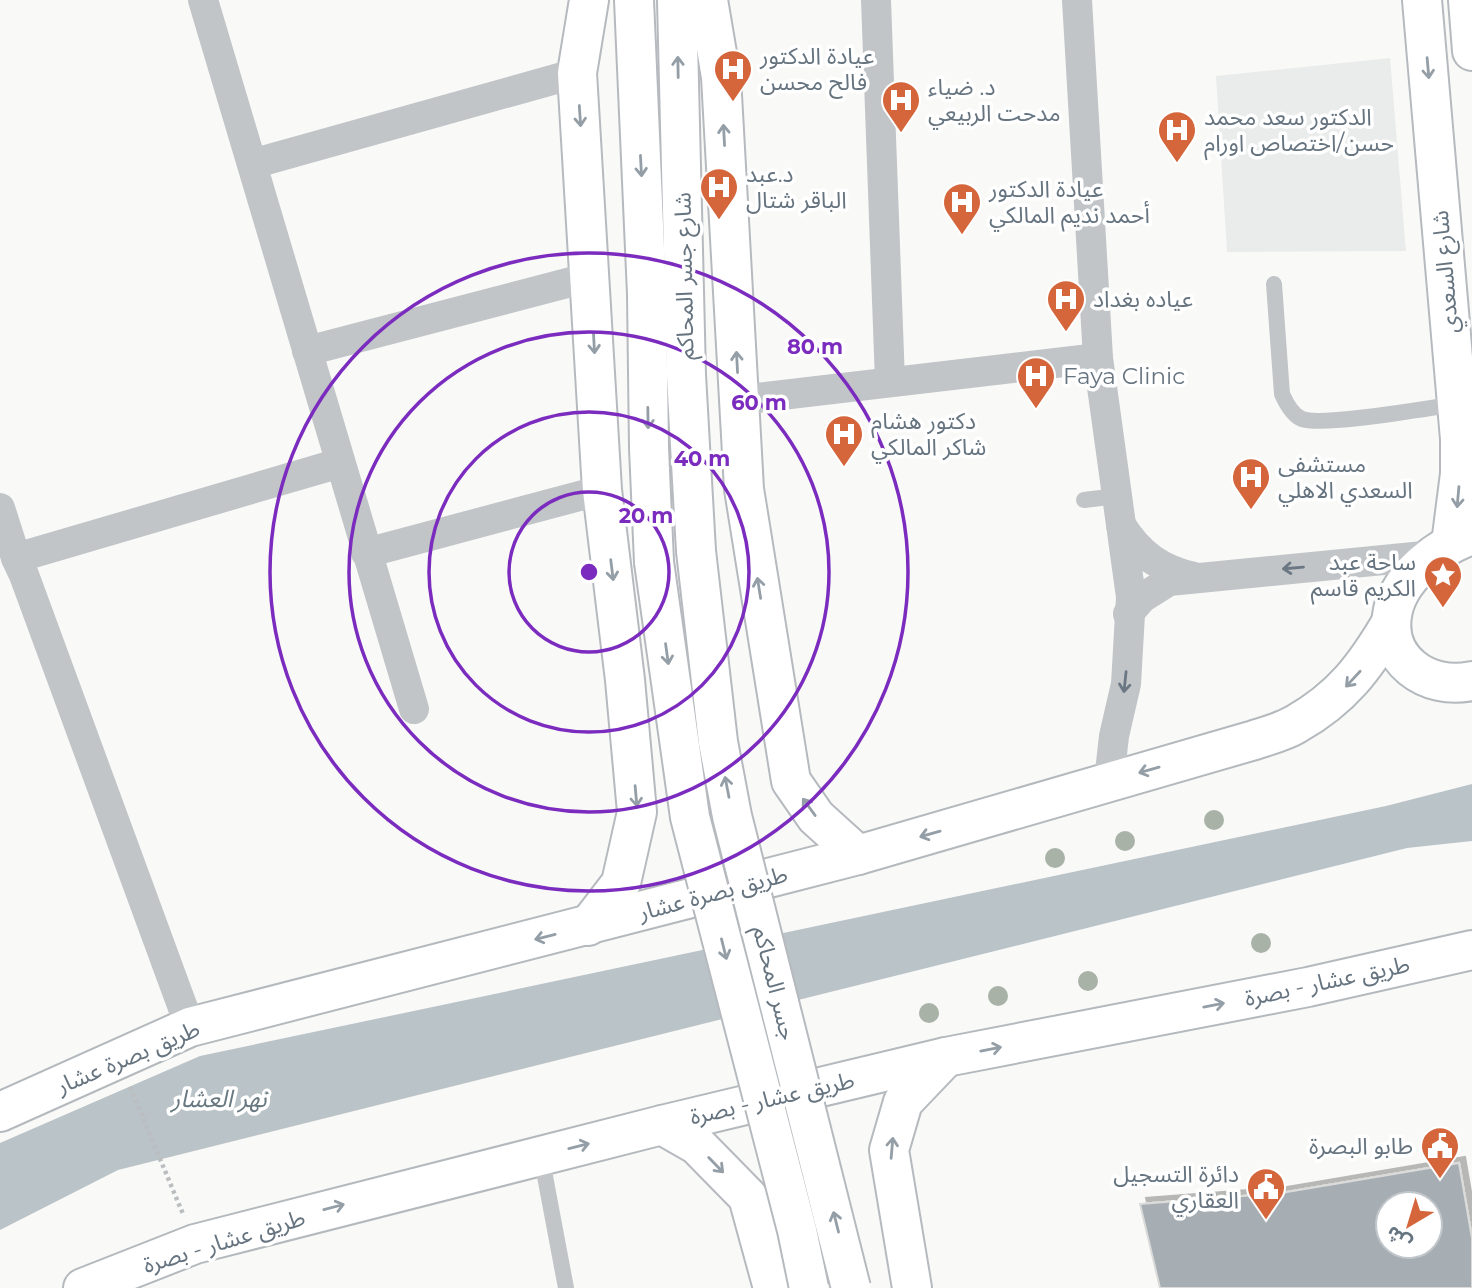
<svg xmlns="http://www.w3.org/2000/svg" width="1472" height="1288" viewBox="0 0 1472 1288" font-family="Montserrat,'Noto Sans Arabic',sans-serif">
<defs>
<filter id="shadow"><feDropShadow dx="6" dy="-6" stdDeviation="0" flood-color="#0004"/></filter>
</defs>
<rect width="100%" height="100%" fill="#f9f9f7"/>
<path fill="#eaebeb" d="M1390,58L1406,251L1227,252L1216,76Z"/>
<path fill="#bac3c8" d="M1472,784V841L1407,848L118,1170L0,1230V1143L200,1056L1386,806Z"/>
<path fill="#a6aeb4" stroke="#dbdbda" stroke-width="2" fill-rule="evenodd" filter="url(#shadow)" d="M1459,1163L1472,1238V1288H1160L1140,1204L1281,1193ZM1388,1204H1430V1246H1388Z"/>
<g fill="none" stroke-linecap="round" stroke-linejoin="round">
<defs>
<g id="secondary">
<path d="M634,0L647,294L649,448L654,562"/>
<path d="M677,0L686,375L696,551"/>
<path d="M708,0L721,77L744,489L791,781L816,817L858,855"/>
<path d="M1422,0L1460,439V474L1451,544"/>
<path d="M1468,0L1472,51"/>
<path d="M588,926L621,883L637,812L625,680L602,490L577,73L589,0"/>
<path d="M662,1125L697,1145L748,1197L773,1288"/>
<path d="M912,1288L889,1150L903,1102L946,1057"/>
</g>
<g id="primary">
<path d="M1472,535C1440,546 1401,575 1393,610C1382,659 1427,691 1472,681"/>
<path d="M0,1112L190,1027L858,855L1251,741C1266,736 1283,732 1296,724C1342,698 1365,667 1391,623"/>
<path d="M83,1288L195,1244L662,1125L946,1057L1308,987L1472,950"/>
</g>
</defs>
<use href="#secondary" stroke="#b6babf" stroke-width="42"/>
<use href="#primary" stroke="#b4b9bd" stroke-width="42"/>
<path stroke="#bbbec0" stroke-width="4.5" stroke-dasharray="3.5 3.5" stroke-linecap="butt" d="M130,1087L183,1214"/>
<g stroke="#c1c5c8" stroke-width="16">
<path d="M1274,284L1282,394C1286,403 1292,415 1302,419C1323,427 1428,408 1457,404"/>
<path d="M1084,500L1117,496"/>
<path d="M541,1155L566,1288"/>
</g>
<g stroke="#c1c5c8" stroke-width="30">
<path d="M203,0L414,709"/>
<path d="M876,0L890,382"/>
<path d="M1077,0L1098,358L1131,597L1126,684L1114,736L1109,781"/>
<path d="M252,164L577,73"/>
<path d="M307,351L590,277"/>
<path d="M739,400L1098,358"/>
<path d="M0,508L16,558L24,575L190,1027"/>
<path d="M1121,525C1139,554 1161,570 1194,577"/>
<path d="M366,553L602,490"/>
<path d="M16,558L340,463"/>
<path d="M1128,614L1142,598L1169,581L1434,555"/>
</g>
<use href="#secondary" stroke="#fff" stroke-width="38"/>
<use href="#primary" stroke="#fff" stroke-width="38"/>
<defs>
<g id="secondary-bridge">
<path d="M696,551L718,742L732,816L851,1288"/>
<path d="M654,562L690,817L797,1230L809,1288"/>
</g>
</defs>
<use href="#secondary-bridge" stroke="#b6babf" stroke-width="42" stroke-linecap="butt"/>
<use href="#secondary-bridge" stroke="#fff" stroke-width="38"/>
</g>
<g fill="#a9b2a7">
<circle cx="1214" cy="820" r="10"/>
<circle cx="1125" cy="841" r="10"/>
<circle cx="1055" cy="858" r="10"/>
<circle cx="1261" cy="943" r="10"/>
<circle cx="1088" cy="981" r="10"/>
<circle cx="998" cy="996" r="10"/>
<circle cx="929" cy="1013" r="10"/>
</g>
<defs><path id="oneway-shaft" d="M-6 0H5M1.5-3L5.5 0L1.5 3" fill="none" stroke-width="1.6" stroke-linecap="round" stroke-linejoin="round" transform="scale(1.75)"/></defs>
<g stroke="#949ea6">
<use href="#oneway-shaft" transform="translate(678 67) rotate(-91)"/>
<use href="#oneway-shaft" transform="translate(1428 68) rotate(85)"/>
<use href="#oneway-shaft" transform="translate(580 116) rotate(86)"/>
<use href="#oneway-shaft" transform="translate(724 135) rotate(-93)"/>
<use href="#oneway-shaft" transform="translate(641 166) rotate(87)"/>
<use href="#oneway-shaft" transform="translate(594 343) rotate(87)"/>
<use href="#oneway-shaft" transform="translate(737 362) rotate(-93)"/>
<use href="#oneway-shaft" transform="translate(648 418) rotate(89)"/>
<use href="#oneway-shaft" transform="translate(1458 497) rotate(95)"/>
<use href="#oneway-shaft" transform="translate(612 570) rotate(83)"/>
<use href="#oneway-shaft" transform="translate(759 588) rotate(-99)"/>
<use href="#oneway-shaft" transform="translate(667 654) rotate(82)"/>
<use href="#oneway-shaft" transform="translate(1353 679) rotate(133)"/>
<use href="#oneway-shaft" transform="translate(1149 770) rotate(164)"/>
<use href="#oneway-shaft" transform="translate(727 787) rotate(-101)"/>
<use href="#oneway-shaft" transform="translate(636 796) rotate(85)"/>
<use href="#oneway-shaft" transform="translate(809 807) rotate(-126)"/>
<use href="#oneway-shaft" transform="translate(930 834) rotate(164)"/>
<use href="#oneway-shaft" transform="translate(545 937) rotate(166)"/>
<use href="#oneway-shaft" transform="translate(724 949) rotate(76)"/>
<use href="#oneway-shaft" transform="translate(1214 1005) rotate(-11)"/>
<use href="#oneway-shaft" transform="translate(991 1049) rotate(-11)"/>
<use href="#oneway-shaft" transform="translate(579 1146) rotate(-14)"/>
<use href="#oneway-shaft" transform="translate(892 1148) rotate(-85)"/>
<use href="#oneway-shaft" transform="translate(716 1165) rotate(46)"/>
<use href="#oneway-shaft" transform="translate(334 1207) rotate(-15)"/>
<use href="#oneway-shaft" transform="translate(836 1222) rotate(-104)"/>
</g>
<g stroke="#6b7884">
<use href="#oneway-shaft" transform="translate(1293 568) rotate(175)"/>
<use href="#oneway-shaft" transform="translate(1125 682) rotate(96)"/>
</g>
<g fill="none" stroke="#7b2cbf" stroke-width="3.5">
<circle cx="589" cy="572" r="80"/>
<circle cx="589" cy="572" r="160"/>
<circle cx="589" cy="572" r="240"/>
<circle cx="589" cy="572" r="319"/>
</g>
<defs>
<symbol id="hospital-pin" viewBox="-11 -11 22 30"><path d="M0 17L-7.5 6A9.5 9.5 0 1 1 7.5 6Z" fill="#d5663c" stroke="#fff"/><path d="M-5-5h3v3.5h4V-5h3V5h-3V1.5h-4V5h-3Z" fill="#fff"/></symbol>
<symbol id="sight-pin" viewBox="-11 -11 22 30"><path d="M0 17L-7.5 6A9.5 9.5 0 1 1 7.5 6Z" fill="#d5663c" stroke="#fff"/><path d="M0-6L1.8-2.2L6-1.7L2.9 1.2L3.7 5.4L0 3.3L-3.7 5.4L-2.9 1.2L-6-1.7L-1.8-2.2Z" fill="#fff"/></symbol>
<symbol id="civic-pin" viewBox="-11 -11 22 30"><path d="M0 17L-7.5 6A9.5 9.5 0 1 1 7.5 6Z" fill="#d5663c" stroke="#fff"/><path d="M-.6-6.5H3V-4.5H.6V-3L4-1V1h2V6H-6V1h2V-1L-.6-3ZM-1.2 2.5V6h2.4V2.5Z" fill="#fff"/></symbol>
</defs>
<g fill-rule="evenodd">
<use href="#hospital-pin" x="711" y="47" width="44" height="60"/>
<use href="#hospital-pin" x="879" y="78" width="44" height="60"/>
<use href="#hospital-pin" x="1155" y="108" width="44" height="60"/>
<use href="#hospital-pin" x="697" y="165" width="44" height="60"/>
<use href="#hospital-pin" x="940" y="180" width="44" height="60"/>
<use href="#hospital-pin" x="1044" y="277" width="44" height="60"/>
<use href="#hospital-pin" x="1014" y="354" width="44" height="60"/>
<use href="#hospital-pin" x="822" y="412" width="44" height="60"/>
<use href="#hospital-pin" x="1229" y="455" width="44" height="60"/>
<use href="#sight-pin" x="1421" y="553" width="44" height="60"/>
<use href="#civic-pin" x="1418" y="1124" width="44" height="60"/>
<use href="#civic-pin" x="1244" y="1165" width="44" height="60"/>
</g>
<g text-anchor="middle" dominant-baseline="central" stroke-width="7" stroke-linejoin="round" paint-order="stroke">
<g font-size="23" fill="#667480" stroke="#fff" text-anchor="start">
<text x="760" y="56">عيادة الدكتور<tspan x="760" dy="26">فالح محسن</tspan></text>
<text x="928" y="87">د. ضياء<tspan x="928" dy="26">مدحت الربيعي</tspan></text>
<text x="1204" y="117">الدكتور سعد محمد<tspan x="1204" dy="26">حسن/اختصاص اورام</tspan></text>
<text x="746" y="174">د.عبد<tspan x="746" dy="26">الباقر شتال</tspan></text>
<text x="989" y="189">عيادة الدكتور<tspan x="989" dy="26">أحمد نديم المالكي</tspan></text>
<text x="1093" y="299">عياده بغداد</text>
<text x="1063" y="376">Faya Clinic</text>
<text x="871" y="421">دكتور هشام<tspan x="871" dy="26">شاكر المالكي</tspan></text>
<text x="1278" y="464">مستشفى<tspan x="1278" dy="26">السعدي الاهلي</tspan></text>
<text x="1416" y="562" text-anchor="end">ساحة عبد<tspan x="1416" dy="26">الكريم قاسم</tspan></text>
<text x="1413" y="1146" text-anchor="end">طابو البصرة</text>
<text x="1239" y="1174" text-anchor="end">دائرة التسجيل<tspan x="1239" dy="26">العقاري</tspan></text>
</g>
<g font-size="23" fill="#667480" stroke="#fff">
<text transform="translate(1445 272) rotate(-95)">شارع السعدي</text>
<text transform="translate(684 276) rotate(-91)">شارع جسر المحاكم</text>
<text transform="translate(713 893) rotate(-15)">طريق بصرة عشار</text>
<text transform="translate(1327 981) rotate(-12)">طريق عشار - بصرة</text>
<text transform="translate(775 983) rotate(76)">جسر المحاكم</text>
<text transform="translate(128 1057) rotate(-23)">طريق بصرة عشار</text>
<text transform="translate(772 1098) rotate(-13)">طريق عشار - بصرة</text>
<text transform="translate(224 1241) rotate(-17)">طريق عشار - بصرة</text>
</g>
<g font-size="24" font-style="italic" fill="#677880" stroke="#fff">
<text x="219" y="1098">نهر العشار</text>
</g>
</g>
<circle cx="589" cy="572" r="10" fill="#7b2cbf" stroke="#fff" stroke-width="3.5"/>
<g font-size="21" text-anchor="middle" font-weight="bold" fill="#7b2cbf" stroke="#fff" stroke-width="7" stroke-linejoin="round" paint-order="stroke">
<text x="815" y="354">80 m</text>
<text x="759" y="410">60 m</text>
<text x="702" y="466">40 m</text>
<text x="646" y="523">20 m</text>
</g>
<g transform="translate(1409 1225) rotate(218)"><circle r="33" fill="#ffffff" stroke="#c2c7cc" stroke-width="2"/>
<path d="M0-5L12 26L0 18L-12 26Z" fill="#d5663c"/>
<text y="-10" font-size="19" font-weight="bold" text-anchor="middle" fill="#667480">ش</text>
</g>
</svg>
